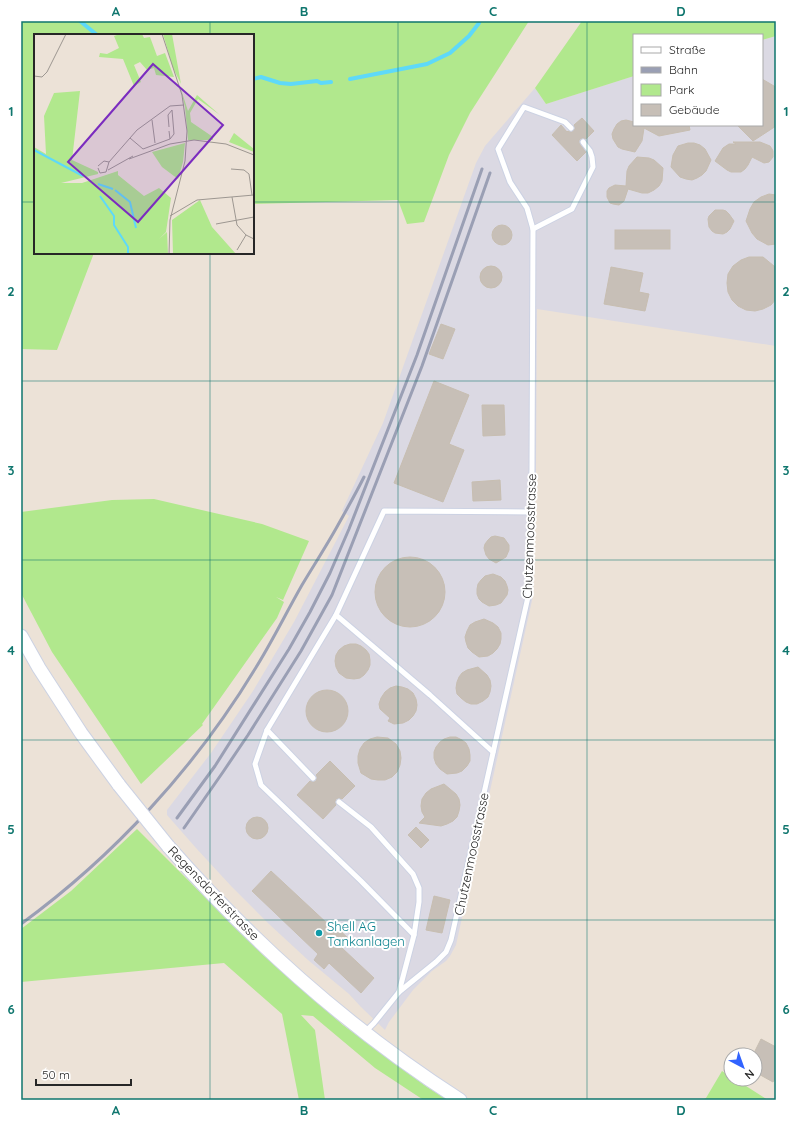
<svg xmlns="http://www.w3.org/2000/svg" width="797" height="1121" viewBox="0 0 797 1121" font-family="Quicksand,sans-serif">
<rect width="100%" height="100%" fill="#ece2d7"/>
<path fill="#dbd9e3" d="M776,36V346L537,309L536,468L533,596L456,945L450,956L446,961L432,971L413,990L389,1022L385,1030L361,1007L349,994L308,960L269,924L232,887L196,848L167,815V810L211,753L253,691L294,622L349,516L342,511L383,423L476,163L485,146L535,88L546,104L634,76V125H762V40Z"/>
<g fill="#b1e88d">
<path d="M21,21H529L470,113L449,155L424,222L407,224L398,200L253,204V35H35V253H94L57,350L21,349Z"/>
<path d="M582,21H776V36L762,40V35H634V76L546,104L535,88Z"/>
<path d="M154,499L262,524L309,541L283,600L276,597L284,602L277,618L202,724L203,725L140,785L141,784L52,652L21,593V512L112,500Z"/>
<path d="M137,829L263,955L343,1025L427,1087L448,1100L422,1099L375,1068L313,1016L301,1015L315,1030L325,1100H316L310,1078L316,1100H299L282,1014L224,963L21,982V929L71,891Z"/>
<path d="M722,1071L731,1077V1079H735L768,1100H702L706,1098Z"/>
</g>
<g fill="none" stroke-linecap="round" stroke-linejoin="round">
<g stroke="#5ed9f9" stroke-width="4">
<path d="M80,21L97,35"/>
<path d="M253,79L261,77L280,83L291,84L317,81L321,83L331,82"/>
<path d="M350,79L427,64L450,53L469,36L479,23"/>
</g>
</g>
<g fill="#c7bfb7" stroke="#c7beb1">
<path d="M762,79L774,86L776,88V126L753,141L737,125H762Z"/>
<path d="M582,118L594,131L586,139L582,138L579,140L580,144L586,152L577,161L552,135L561,125L567,132L568,131L572,132L575,129L574,125Z"/>
<path d="M626,120L634,122V125H689L690,130L659,136L644,128L642,141L635,152L622,149L618,147L613,139L612,134L614,129L617,124L621,121Z"/>
<path d="M733,142H760L770,146L772,149L773,151V157L769,162L764,163L752,157L748,165L745,169L741,172H731L727,170L715,161L723,148L729,144H736Z"/>
<path d="M688,143H694L700,145L705,149L711,160L706,171L702,175L697,178L692,180L686,179L680,177L671,167L673,155L678,146Z"/>
<path d="M637,157L649,158L654,160L663,168L662,181L659,186L654,190L648,193H642L628,189L624,201L619,205L613,204L610,203L607,197V191L609,188L615,185L626,186L627,171L629,166Z"/>
<path d="M769,194L776,195V244L768,245L757,239L752,233L746,221L750,209L754,202L761,197Z"/>
<path d="M715,210H723L726,211L729,214L734,221L730,229L727,232L723,234L715,233L712,231L709,227L708,219L709,216Z"/>
<circle cx="502" cy="235" r="10"/>
<rect x="615" y="230" width="55" height="19"/>
<path d="M749,257H763L774,266L776,269V299L771,305L763,309L755,311L746,310L738,306L732,300L728,292L727,283L728,274L733,266L741,260Z"/>
<circle cx="491" cy="277" r="11"/>
<path d="M611,267L643,273L639,292L649,294L645,311L604,304Z"/>
<path d="M441,324L455,329L443,359L429,354Z"/>
<path d="M434,381L469,395L449,444L464,450L443,502L394,483Z"/>
<path d="M482,405H504L505,435L483,436Z"/>
<path d="M500,480L501,500L473,501L472,482Z"/>
<path d="M495,536L504,538L509,545V550L506,557L496,563L489,559L486,555L484,548L485,544L488,540L491,537Z"/>
<circle cx="410" cy="592" r="35"/>
<path d="M493,574L501,577L505,581L507,586L508,590L507,595L501,603L496,605L489,606L482,602L479,599L477,594V589L478,584L481,580L485,576Z"/>
<path d="M484,619L493,623L498,627L501,633V639L500,644L497,649L493,653L488,656L479,657L472,652L468,648L466,642L465,637L467,631L470,625L475,622Z"/>
<path d="M350,644H356L361,646L366,650L369,654L370,660V665L368,670L364,675L360,678L354,679L346,678L339,673L336,667L335,661L336,655L339,650L344,646Z"/>
<path d="M478,667L487,675L490,680L491,686L490,692L488,697L483,701L477,704H471L466,702L461,698L457,694L456,688L457,682L459,677L462,673L467,670Z"/>
<path d="M396,686L402,687L408,689L413,693L416,699L417,705L416,711L413,716L409,720L403,723L394,724L388,721L390,718L380,709L379,704L381,698L385,692L390,688Z"/>
<circle cx="327" cy="711" r="21"/>
<path d="M377,737L388,738L396,744L400,751L401,758L400,765L397,772L392,777L385,780H378L371,779L361,773L358,763V756L360,749L364,743L370,739Z"/>
<path d="M450,737H456L462,740L466,743L469,749L470,755V761L467,766L462,771L457,773L447,774L440,769L436,764L434,758V752L436,747L440,742L444,739Z"/>
<path d="M330,761L355,786L342,799L339,798L336,799L335,802L336,805L323,819L297,795L310,781L314,782L316,781L317,777L316,775Z"/>
<path d="M444,784L456,794L459,799L460,805L459,811L457,817L453,821L447,824L441,826L419,823L425,817L422,812L421,806L422,799L426,793L431,789Z"/>
<circle cx="257" cy="828" r="11"/>
<path d="M416,827L429,840L421,848L408,835Z"/>
<path d="M271,871L330,926L332,923L350,940L342,948L374,978L361,993L329,963L324,969L314,960L318,954L252,891Z"/>
<path d="M434,896L450,900L442,933L426,930Z"/>
<path d="M761,1039L776,1047V1077L773,1082L755,1072V1051Z"/>
</g>
<g fill="none" stroke-linecap="round" stroke-linejoin="round">
<defs>
<g id="service">
<path d="M533,229L572,209L593,167L592,157L590,151L583,142"/>
<path d="M336,615L430,695L493,752"/>
<path d="M267,730L336,615L384,511L531,512"/>
<path d="M313,778L267,730L255,764L261,785L361,881L414,935L419,902V888L413,874L371,827L339,802"/>
<path d="M399,992L414,935"/>
<path d="M365,1032L374,1023L399,992L436,962L446,952L451,940L528,597L532,469L533,229L527,208L510,182L498,149L524,107L565,122L571,128"/>
</g>
<g id="tertiary">
<path d="M21,636L39,668L81,733L119,785"/>
<path d="M168,846C253,943 351,1030 460,1100"/>
</g>
</defs>
<use href="#service" stroke="#ccd2e3" stroke-width="7"/>
<use href="#tertiary" stroke="#ccd2e3" stroke-width="15"/>
<use href="#service" stroke="#fff" stroke-width="5"/>
<use href="#tertiary" stroke="#fff" stroke-width="13"/>
<g stroke="#9a9fb4" stroke-width="3">
<path d="M177,818L215,766L289,649L310,612L330,573L349,529L417,355L482,169"/>
<path d="M184,828L223,772L248,735L301,651L332,595L422,366L490,173"/>
<path d="M21,924C114,856 195,768 255,669C272,642 286,613 302,585C314,565 327,545 338,525C347,509 356,493 364,477"/>
</g>
<defs>
<path id="tertiary-bridge" d="M119,785L168,846"/>
</defs>
<use href="#tertiary-bridge" stroke="#ccd2e3" stroke-width="15" stroke-linecap="butt"/>
<use href="#tertiary-bridge" stroke="#fff" stroke-width="13"/>
</g>
<path fill="none" stroke="#0f766e" stroke-width="1" stroke-opacity="0.55" d="M210,21V35M398,21V1100M587,21V1100M21,202H35M253,202H776M210,253V1100M21,381H776M21,560H776M21,740H776M21,920H776"/>
<circle fill="#0f9aa8" stroke="#fff" stroke-width="1.5" cx="319" cy="933" r="4"/>
<g text-anchor="middle" dominant-baseline="central" stroke-width="4" stroke-linejoin="round" paint-order="stroke">
<g font-size="13" fill="#272727" stroke="#fff">
<text transform="translate(529 536) rotate(-88)">Chutzenmoosstrasse</text>
<text transform="translate(471 854) rotate(-78)">Chutzenmoosstrasse</text>
<text transform="translate(214 893) rotate(46)">Regensdorferstrasse</text>
</g>
<g font-size="13" fill="#0d838f" stroke="#fff" text-anchor="start">
<text x="327" y="926">Shell AG<tspan x="327" dy="15">Tankanlagen</tspan></text>
</g>
</g>
<g transform="translate(34 34)">
<rect width="220" height="220" fill="#ece2d7"/>
<path d="M86,0H108L110,4L116,3L123,22L131,19L140,43L122,41L120,34L113,36L106,28L100,31L107,48L100,52L89,25L65,23L66,19L73,20L85,14L80,2ZM129,0H138L147,50L139,34ZM145,49L154,77L163,61L186,81L164,65L156,79L157,88L179,103V106H154L151,73ZM46,57L38,126L64,138V140L27,149H13H48L84,137V141L110,162L125,154L137,164L132,198L125,205L133,198L134,220H0V113L12,120L10,82L20,59ZM200,99L220,115V118L195,108ZM151,109L149,128L144,145L128,133L118,118ZM166,166L178,193L202,220H139L138,186Z" fill="#b1e88d"/>
<path fill="none" stroke="#5ed9f9" stroke-width="2" d="M0,116L49,142M64,150L79,155M81,156L96,168L102,194M66,162L80,182V191L94,213V220"/>
<path fill="none" stroke="#9d9791" stroke-width="1" d="M128,0L148,61L153,97L151,127L136,186L135,220M0,42L8,43L13,38L32,0M118,86L121,109M135,93L134,81L138,76L140,100L136,105L135,97M96,104L109,115L136,105M95,125L136,110L160,106L192,110L220,121M64,132L70,127L75,128M64,134L66,139L72,138L75,128L103,96L136,72L150,71M197,135L210,136L215,140L218,161M74,136L99,122M198,163L203,191L212,201L220,205M136,182L163,166L220,161M182,190L220,183M203,216L212,201"/>
<path fill="#7b2cbf" fill-opacity="0.15" stroke="#7b2cbf" stroke-width="2" d="M119,30L189,91L104,188L34,128Z"/>
<rect width="220" height="220" fill="none" stroke="#272727" stroke-width="2"/>
</g>
<rect width="797" height="1121" fill="none" stroke="#ffffff" stroke-width="44"/>
<rect x="633" y="34" width="130" height="92" fill="#ffffff" stroke="#a9a9a9"/>
<rect x="641" y="47" width="20" height="6" fill="#ffffff" stroke="#a9a9a9"/>
<text x="669" y="54" font-size="12" fill="#272727">Straße</text>
<rect x="641" y="67" width="20" height="6" fill="#9a9fb4" stroke="#a9a9a9"/>
<text x="669" y="74" font-size="12" fill="#272727">Bahn</text>
<rect x="641" y="84" width="20" height="12" fill="#b1e88d" stroke="#a9a9a9"/>
<text x="669" y="94" font-size="12" fill="#272727">Park</text>
<rect x="641" y="104" width="20" height="12" fill="#c7bfb7" stroke="#a9a9a9"/>
<text x="669" y="114" font-size="12" fill="#272727">Gebäude</text>
<g transform="translate(743 1067) rotate(139)"><circle r="19" fill="#ffffff" stroke="#a9a9a9"/>
<path d="M0-3L7 15L0 10L-7 15Z" fill="#3163ff"/>
<text y="-6" font-size="11" font-weight="bold" text-anchor="middle" fill="#272727">N</text>
</g>
<path d="M36 1079v6h95v-6" fill="none" stroke="#272727" stroke-width="2"/>
<text x="42" y="1079" font-size="12" fill="#272727" stroke="#ffffff" stroke-width="3" paint-order="stroke">50 m</text>
<rect x="22" y="22" width="753" height="1077" fill="none" stroke="#0f766e" stroke-width="1.5"/>
<g font-size="13" text-anchor="middle" font-weight="bold" fill="#0f766e">
<text x="116" y="16">A</text>
<text x="304" y="16">B</text>
<text x="493" y="16">C</text>
<text x="681" y="16">D</text>
<text x="11" y="116">1</text>
<text x="786" y="116">1</text>
<text x="11" y="296">2</text>
<text x="786" y="296">2</text>
<text x="11" y="475">3</text>
<text x="786" y="475">3</text>
<text x="11" y="655">4</text>
<text x="786" y="655">4</text>
<text x="11" y="834">5</text>
<text x="786" y="834">5</text>
<text x="11" y="1014">6</text>
<text x="786" y="1014">6</text>
<text x="116" y="1115">A</text>
<text x="304" y="1115">B</text>
<text x="493" y="1115">C</text>
<text x="681" y="1115">D</text>
</g>
</svg>
